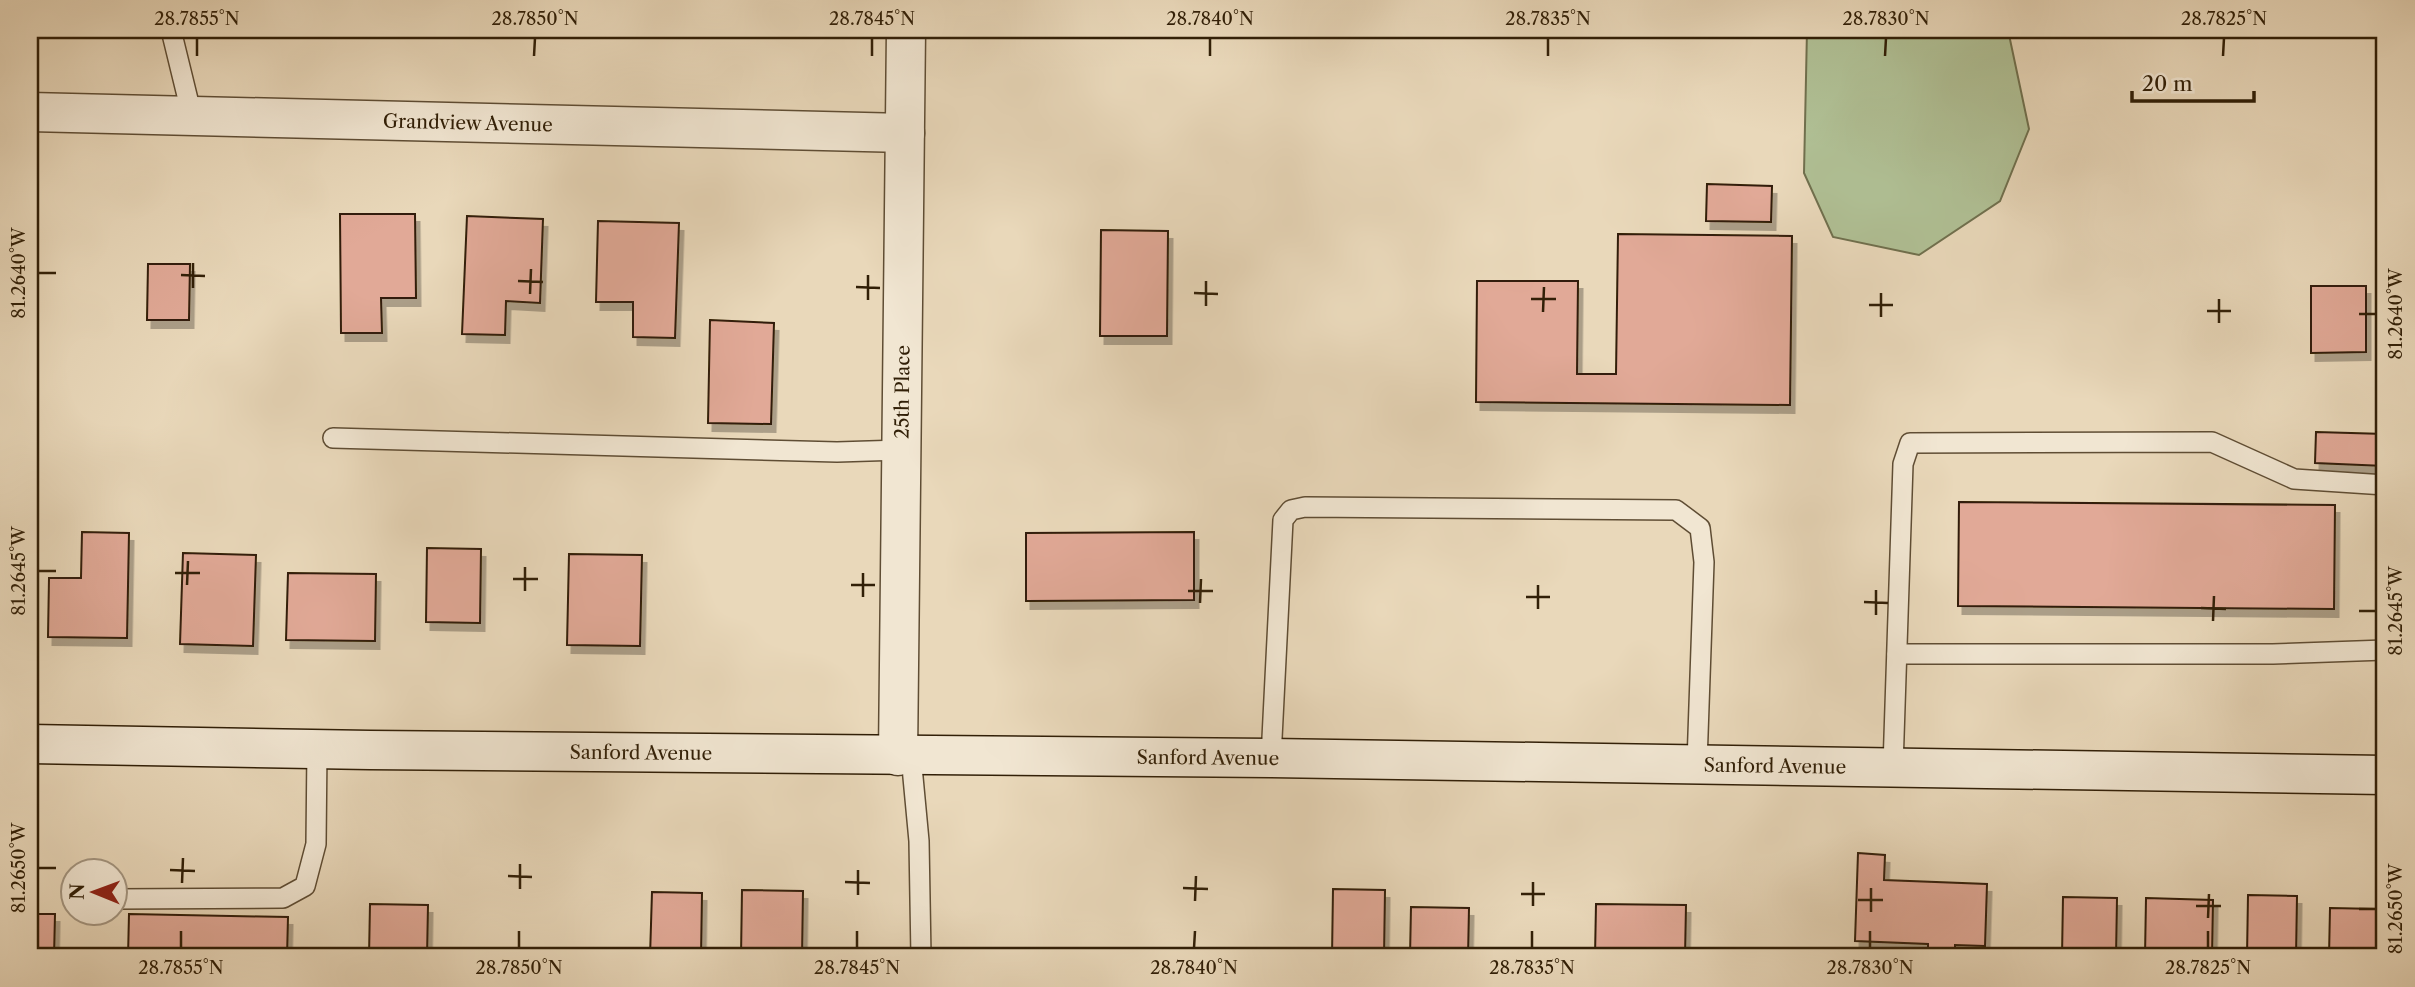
<svg xmlns="http://www.w3.org/2000/svg" width="2415" height="987" viewBox="0 0 2415 987" font-family="'Libre Caslon Text',serif">
<defs>
<filter id="shadow"><feDropShadow dx="4.5" dy="8" stdDeviation="0" flood-color="#0004"/></filter>
</defs>
<rect width="100%" height="100%" fill="#e9d8ba"/>
<filter id="stains"><feTurbulence type="fractalNoise" baseFrequency=".00286" numOctaves="4"/><feColorMatrix values="0 0 0 0 .2 0 0 0 0 .09 0 0 0 0 .02 0 0 0 .5 -.17"/></filter>
<radialGradient id="worn" r=".72"><stop offset=".6" stop-color="#630" stop-opacity="0"/><stop offset="1" stop-color="#630" stop-opacity=".3"/></radialGradient>
<path fill="#b0c095" stroke="#70704e" stroke-width="2" d="M1807,30H2008L2029,129L2000,201L1919,255L1833,237L1804,173Z"/>
<g fill="#e1a997" stroke="#311f07" stroke-width="2" filter="url(#shadow)">
<path d="M1707,184L1772,186L1771,222L1706,221Z"/>
<path d="M340,214H415L416,298H381L382,333H341Z"/>
<path d="M467,216L543,219L540,303L506,301L505,335L462,334Z"/>
<path d="M598,221L679,223L675,338L633,337V302H596Z"/>
<path d="M1101,230L1168,231L1167,336H1100Z"/>
<path d="M1618,234L1792,236L1790,405L1476,402L1477,281H1578L1577,374H1616Z"/>
<path d="M148,264H190L189,320H147Z"/>
<path d="M2311,286H2366V352L2311,353Z"/>
<path d="M710,320L774,323L771,424L708,423Z"/>
<path d="M2316,432L2385,434V466L2315,463Z"/>
<path d="M1959,502L2335,505L2334,609L1958,606Z"/>
<path d="M82,532L129,533L127,638L48,637L49,578H81Z"/>
<path d="M1194,532V600L1026,601V533Z"/>
<path d="M427,548L481,549L480,623L426,622Z"/>
<path d="M183,553L256,555L253,646L180,644Z"/>
<path d="M569,554L642,555L640,646L567,645Z"/>
<path d="M288,573L376,574L375,641L286,640Z"/>
<path d="M1858,853L1885,855L1884,880L1987,884L1985,946L1955,945V957H1928V944L1855,941Z"/>
<path d="M1333,889L1385,890L1384,957H1332Z"/>
<path d="M742,890L803,891L802,957H741Z"/>
<path d="M652,892L702,893L701,957H650Z"/>
<path d="M2248,895L2297,896L2296,957H2247Z"/>
<path d="M2063,897L2117,898L2116,957H2062Z"/>
<path d="M2146,898L2213,900L2212,957H2145Z"/>
<path d="M370,904L428,905L427,957H369Z"/>
<path d="M1596,904L1686,905L1685,957H1595Z"/>
<path d="M1411,907L1469,908L1468,957H1410Z"/>
<path d="M2330,908L2378,909L2377,957H2329Z"/>
<path d="M30,914H55L54,957H30Z"/>
<path d="M129,914L288,917L287,957H128Z"/>
</g>
<g fill="none" stroke-linecap="round" stroke-linejoin="round">
<defs>
<g id="service">
<path d="M171,30L192,116"/>
<path d="M333,438L837,452L901,450"/>
<path d="M1897,654H2273L2385,650"/>
<path d="M911,756L919,841L921,957"/>
<path d="M1271,758L1283,520L1291,510L1305,507L1676,510L1700,528L1704,562L1697,763"/>
<path d="M1893,767L1903,464L1910,443L2212,442L2294,479L2385,485"/>
<path d="M116,899L283,898L305,886L316,844L317,749"/>
</g>
<g id="minor">
<path id="s1" d="M30,112L905,133"/>
<path id="s2" d="M898,756L906,30"/>
</g>
<g id="secondary">
<path id="s3" d="M30,744L370,750L1271,758L2385,775"/>
</g>
</defs>
<use href="#service" stroke="#5f4d34" stroke-width="22"/>
<use href="#minor" stroke="#5f4d34" stroke-width="41"/>
<use href="#secondary" stroke="#311f07" stroke-width="41"/>
<use href="#service" stroke="#f1e6d2" stroke-width="19"/>
<use href="#minor" stroke="#f1e6d2" stroke-width="38"/>
<use href="#secondary" stroke="#f1e6d2" stroke-width="38"/>
</g>
<path fill="none" stroke="#311f07" stroke-width="2.5" d="M197,56V38M534,56L535,38M872,56V38M1210,56V38M1548,56V38M1885,56L1886,38M2223,56L2224,38M38,273H56M181,275L205,276M518,281L543,282M856,287L880,288M193,288V263M1194,293L1218,294M530,294L531,269M1531,299H1556M868,300V275M1869,305H1893M1206,306V281M2207,311H2231M1543,312L1544,287M2359,314H2376M1881,317V293M2219,323V299M38,571H56M175,573H200M513,579H538M187,585L188,561M851,585H875M525,591V567M1188,591H1213M863,597V573M1526,597H1550M1864,602L1888,603M1200,603L1201,579M2201,608L2226,609M1538,609V585M2359,611H2376M1876,615V590M2213,621L2214,596M38,868H56M170,870L195,871M508,876L532,877M845,882L870,883M182,883L183,858M1183,888L1208,889M520,889V864M1521,894H1545M858,895V870M1858,900H1883M1195,901L1196,876M1533,906V882M2196,906H2221M2359,909H2376M1871,912V888M2208,918L2209,894M181,948V931M519,948V931M857,948V931M1194,948L1195,931M1532,948V931M1870,948V931M2208,948V931"/>
<g text-anchor="middle" dominant-baseline="central" stroke-width="5" stroke-linejoin="round" paint-order="stroke">
<g font-size="19" fill="#311f07" stroke="#f1e6d2">
<text stroke="none"><textPath href="#s1" startOffset="438">Grandview Avenue</textPath></text>
<text stroke="none"><textPath href="#s2" startOffset="364">25th Place</textPath></text>
<text stroke="none"><textPath href="#s3" startOffset="611">Sanford Avenue</textPath></text>
<text stroke="none"><textPath href="#s3" startOffset="1178">Sanford Avenue</textPath></text>
<text stroke="none"><textPath href="#s3" startOffset="1745">Sanford Avenue</textPath></text>
</g>
</g>
<rect width="2415" height="987" fill="none" stroke="#e9d8ba" stroke-width="77"/>
<g transform="translate(94 892) rotate(271)"><circle r="33" fill="#f1e6d2" stroke="#a49681" stroke-width="2"/>
<path d="M0-5L12 26L0 18L-12 26Z" fill="#8f2418"/>
<text y="-10" font-size="19" font-weight="bold" text-anchor="middle" fill="#311f07">N</text>
</g>
<path d="M2132 91v10h122v-10" fill="none" stroke="#311f07" stroke-width="3.5"/>
<text x="2142" y="91" font-size="21" fill="#311f07" stroke="#f1e6d2" stroke-width="5" paint-order="stroke">20 m</text>
<rect x="38" y="38" width="2338" height="910" fill="none" stroke="#311f07" stroke-width="2.5"/>
<g font-size="18" text-anchor="middle" fill="#311f07">
<text x="197" y="25">28.7855°N</text>
<text x="535" y="25">28.7850°N</text>
<text x="872" y="25">28.7845°N</text>
<text x="1210" y="25">28.7840°N</text>
<text x="1548" y="25">28.7835°N</text>
<text x="1886" y="25">28.7830°N</text>
<text x="2224" y="25">28.7825°N</text>
<text transform="translate(19 273) rotate(-90)" y="6">81.2640°W</text>
<text transform="translate(2396 314) rotate(-90)" y="6">81.2640°W</text>
<text transform="translate(19 571) rotate(-90)" y="6">81.2645°W</text>
<text transform="translate(2396 611) rotate(-90)" y="6">81.2645°W</text>
<text transform="translate(19 868) rotate(-90)" y="6">81.2650°W</text>
<text transform="translate(2396 909) rotate(-90)" y="6">81.2650°W</text>
<text x="181" y="974">28.7855°N</text>
<text x="519" y="974">28.7850°N</text>
<text x="857" y="974">28.7845°N</text>
<text x="1194" y="974">28.7840°N</text>
<text x="1532" y="974">28.7835°N</text>
<text x="1870" y="974">28.7830°N</text>
<text x="2208" y="974">28.7825°N</text>
</g>
<rect width="100%" height="100%" filter="url(#stains)"/>
<rect width="100%" height="100%" fill="url(#worn)"/>
</svg>
